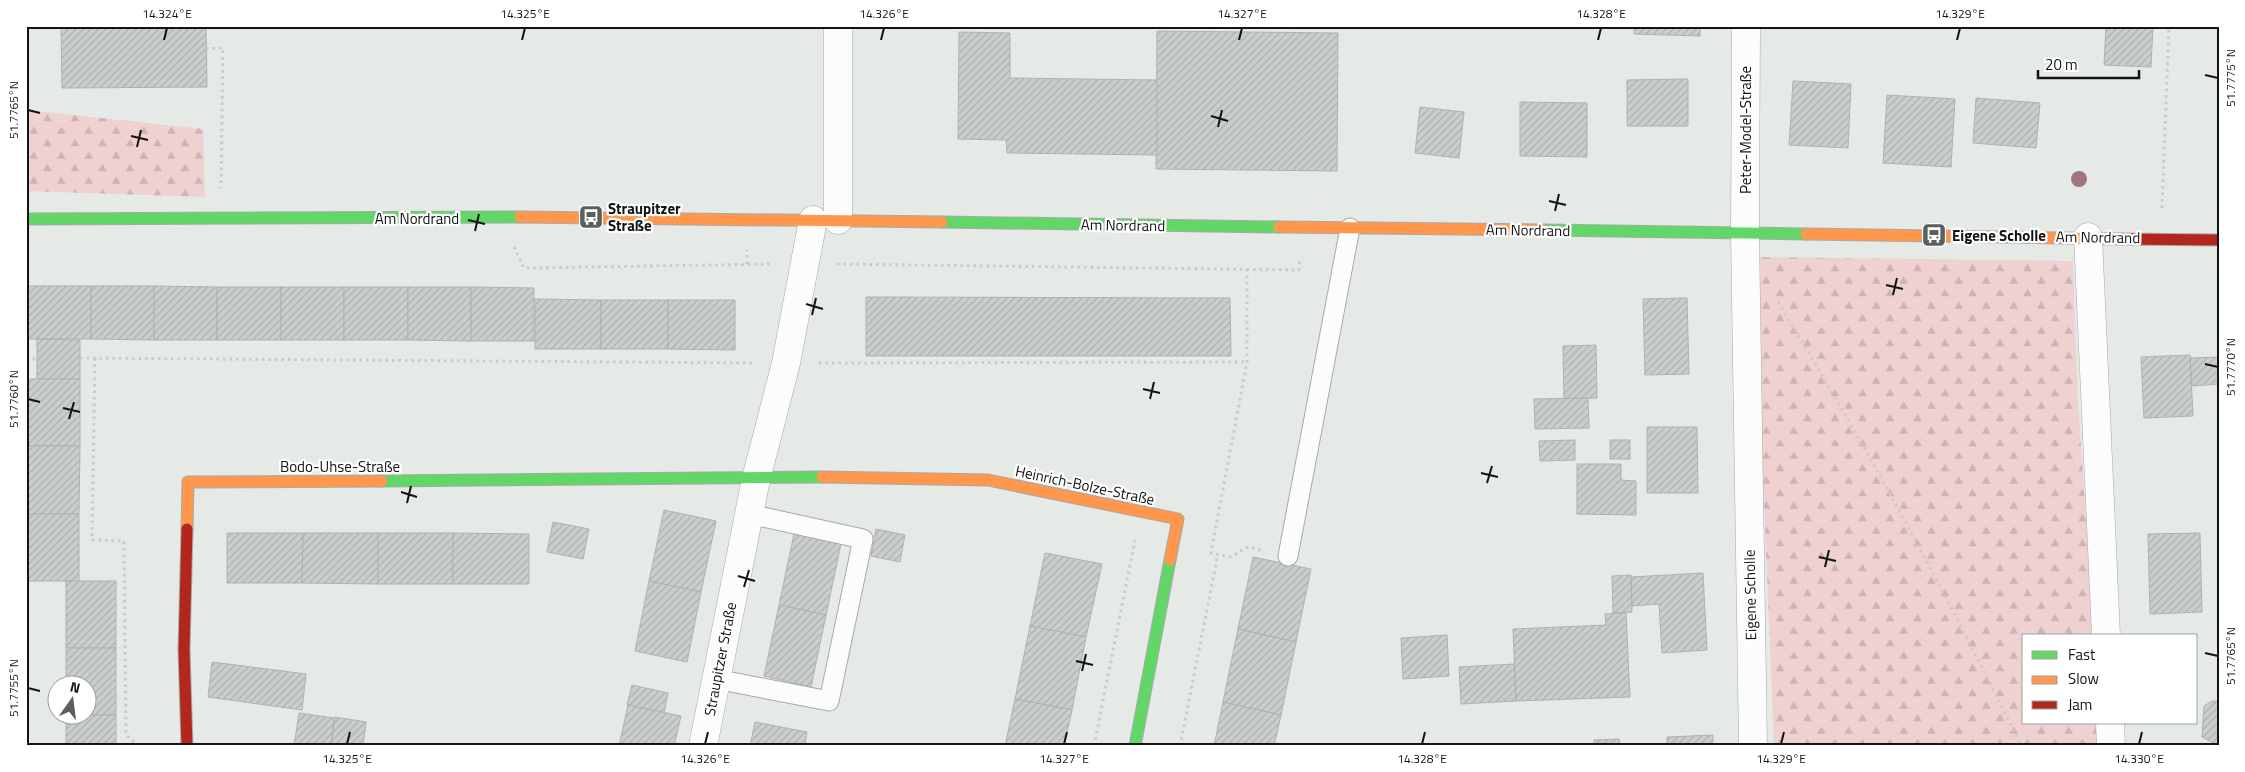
<svg xmlns="http://www.w3.org/2000/svg" width="2245" height="772" viewBox="0 0 2245 772" font-family="'Titillium Web',sans-serif">
<defs>
<pattern id="forest-firs" width="22" height="20" patternUnits="userSpaceOnUse" patternTransform="scale(1.25)"><rect width="22" height="20" fill="#f0d1d2"/><path d="M5 1l3.5 6h-7zM16 11l3.5 6h-7z" fill="#cdb3b3"/></pattern>
<pattern id="building-hatch" width="6" height="6" patternUnits="userSpaceOnUse" patternTransform="scale(1.25)"><rect width="6" height="6" fill="#cacecc"/><path d="M-1 1l2-2M0 6l6-6M5 7l2-2" fill="none" stroke="#acb0ae"/></pattern>
</defs>
<rect width="100%" height="100%" fill="#e5eae7"/>
<g fill="url(#forest-firs)">
<path d="M26,110L203,129L205,197L26,191Z"/>
<path d="M1754,257L2073,261L2078,402L2094,636H2024V723H2100L2101,746H1774Z"/>
</g>
<g fill="url(#building-hatch)" stroke="#afb2af">
<path d="M61,26H206L207,87L62,88Z"/>
<path d="M1634,26H1700V36L1634,34Z"/>
<path d="M2106,26H2153L2151,67L2104,65Z"/>
<path d="M1157,31L1338,33L1337,171L1156,169Z"/>
<path d="M959,32L1010,33V78L1157,80V155L1007,153L1006,140L958,139Z"/>
<path d="M1688,79V126H1627V80Z"/>
<path d="M1793,81L1851,84L1848,148L1789,145Z"/>
<path d="M1887,95L1955,99L1951,167L1883,163Z"/>
<path d="M1976,98L2040,103L2036,148L1973,143Z"/>
<path d="M1520,102L1587,103V157L1520,156Z"/>
<path d="M1420,107L1464,112L1459,158L1415,153Z"/>
<rect x="27" y="286" width="64" height="53"/>
<path d="M91,286H154V340L91,339Z"/>
<path d="M154,286L217,287V340H154Z"/>
<rect x="217" y="287" width="64" height="53"/>
<rect x="281" y="287" width="63" height="53"/>
<rect x="344" y="287" width="64" height="53"/>
<path d="M408,287H471V341L408,340Z"/>
<path d="M471,287L534,288V341H471Z"/>
<path d="M866,297L1230,298L1231,356H866Z"/>
<path d="M1687,298L1689,374L1645,375L1643,299Z"/>
<path d="M535,299L601,300V349H535Z"/>
<rect x="601" y="300" width="67" height="49"/>
<path d="M668,300H735V350L668,349Z"/>
<path d="M37,339L80,340V379H37Z"/>
<path d="M1596,345L1597,398L1564,399L1563,346Z"/>
<path d="M2190,355L2193,416L2144,418L2141,357Z"/>
<path d="M2219,357V384L2192,386L2190,358Z"/>
<rect x="28" y="379" width="52" height="67"/>
<path d="M1588,398L1589,428L1535,429L1534,399Z"/>
<path d="M1647,427H1697L1698,493H1647Z"/>
<path d="M1575,440V460L1540,461L1539,441Z"/>
<rect x="1610" y="440" width="20" height="19"/>
<path d="M28,446H80L79,514H28Z"/>
<path d="M1577,464H1621V480L1636,481V515L1577,514Z"/>
<path d="M664,510L716,521L701,592L649,581Z"/>
<path d="M28,514H79V581H27Z"/>
<path d="M553,522L589,529L583,559L547,552Z"/>
<path d="M876,529L905,535L900,562L871,556Z"/>
<path d="M227,533H303L302,583H227Z"/>
<path d="M303,533H378V584L302,583Z"/>
<rect x="378" y="533" width="75" height="51"/>
<path d="M453,533L529,534V584H453Z"/>
<path d="M2200,533L2202,612L2150,614L2148,534Z"/>
<path d="M794,534L841,544L826,615L779,605Z"/>
<path d="M1045,553L1102,564L1086,637L1030,626Z"/>
<path d="M1253,557L1311,569L1296,642L1238,629Z"/>
<path d="M1703,573L1707,650L1662,653L1659,604L1632,606L1631,577Z"/>
<path d="M1631,575L1632,612L1613,613L1612,576Z"/>
<rect x="66" y="581" width="50" height="67"/>
<path d="M649,581L701,592L687,662L635,651Z"/>
<path d="M779,605L826,615L811,687L764,676Z"/>
<path d="M1626,613L1630,697L1516,701L1513,629L1606,625L1605,614Z"/>
<path d="M1030,626L1086,637L1072,710L1015,699Z"/>
<path d="M1238,629L1296,642L1281,715L1223,702Z"/>
<path d="M1447,635L1449,676L1403,679L1401,638Z"/>
<path d="M66,648H116V715H66L88,714V684H66Z"/>
<path d="M212,662L306,674L302,710L208,697Z"/>
<path d="M1514,664L1516,701L1461,704L1459,667Z"/>
<path d="M632,685L668,693L664,713L627,705Z"/>
<path d="M1015,699L1072,710L1064,746H1005Z"/>
<path d="M2212,701H2219V746L2202,737L2204,706Z"/>
<path d="M1223,702L1281,715L1274,746H1214Z"/>
<path d="M628,705L681,716L674,746H619Z"/>
<path d="M299,713L334,718L331,746H294Z"/>
<rect x="66" y="715" width="50" height="31"/>
<path d="M335,717L366,722L363,746H331Z"/>
<path d="M755,722L807,732L805,746H750Z"/>
<path d="M1713,735V746H1667V737Z"/>
<path d="M1619,739L1620,746H1595L1594,740Z"/>
</g>
<g fill="none" stroke-linecap="round" stroke-linejoin="round">
<defs>
<g id="lane">
<path d="M1288,556L1350,228"/>
<path d="M716,679L829,701L863,539L749,514"/>
</g>
<g id="street">
<path d="M1746,26L1745,233L1753,746"/>
<path d="M838,220V26"/>
<path d="M2088,237L2106,636"/>
<path d="M2110,723L2111,746"/>
<path d="M703,746L756,479L786,363L813,220"/>
</g>
<g id="fast">
<path d="M26,219L520,217"/>
<path d="M942,222L1279,227"/>
<path d="M1544,230L1806,234"/>
<path d="M382,481L822,477"/>
<path d="M1135,746L1170,560"/>
</g>
<g id="slow">
<path d="M520,217L942,222"/>
<path d="M1279,227L1544,230"/>
<path d="M1806,234L2122,239"/>
<path d="M822,477L988,480L1178,519L1170,560"/>
<path d="M187,529L188,482L382,481"/>
</g>
<g id="jam">
<path d="M2122,239L2219,240"/>
<path d="M187,529L184,650L187,746"/>
</g>
</defs>
<use href="#lane" stroke="#a7aaa8" stroke-width="21"/>
<use href="#street" stroke="#a7aaa8" stroke-width="29"/>
<use href="#fast" stroke="#a7aaa8" stroke-width="13"/>
<use href="#slow" stroke="#a7aaa8" stroke-width="13"/>
<use href="#jam" stroke="#a7aaa8" stroke-width="13"/>
<g stroke="#c9cac9" stroke-width="3" stroke-dasharray="2.5 4" stroke-linecap="butt">
<path d="M206,49L223,48L221,188"/>
<path d="M2162,208L2169,26"/>
<path d="M514,247L524,268L772,264"/>
<path d="M747,264V250"/>
<path d="M837,264L1299,270L1300,258"/>
<path d="M1247,269V362L1211,553L1231,557L1248,547L1261,550"/>
<path d="M1778,302C1866,446 1947,594 2021,746"/>
<path d="M26,358L36,359"/>
<path d="M80,358L755,363"/>
<path d="M95,358L92,540L124,541L126,735L139,746"/>
<path d="M819,363L1247,362"/>
<path d="M1094,746L1135,540"/>
<path d="M1180,746L1218,554"/>
</g>
<use href="#lane" stroke="#fbfcfb" stroke-width="19"/>
<use href="#street" stroke="#fbfcfb" stroke-width="28"/>
<use href="#fast" stroke="#63d668" stroke-width="11"/>
<use href="#slow" stroke="#ff974d" stroke-width="11"/>
<use href="#jam" stroke="#b3261e" stroke-width="11"/>
</g>
<circle fill="#a2747e" cx="2079" cy="179" r="8"/>
<path fill="none" stroke="#111412" stroke-width="2" d="M164,40L167,28M522,40L525,28M881,40L884,28M1239,40L1242,28M1598,40L1601,28M1957,40L1960,28M2205,75L2218,78M28,110L40,113M1211,116L1228,121M1218,127L1222,110M131,136L148,140M137,147L141,130M1549,201L1566,205M1555,211L1559,194M468,220L485,224M475,231L479,214M1886,285L1903,289M1893,295L1897,278M806,304L823,309M812,315L816,298M2205,364L2218,367M1143,389L1160,393M28,399L40,402M1150,399L1154,382M63,408L80,412M69,419L74,402M1481,473L1498,477M1487,483L1492,466M401,492L417,497M407,503L411,486M1819,557L1836,561M1825,567L1829,550M738,576L755,581M744,587L749,570M2205,653L2218,656M1076,661L1093,665M1082,671L1086,654M28,688L40,691M347,744L350,732M705,744L708,732M1064,744L1067,732M1422,744L1425,732M1781,744L1784,732M2139,744L2142,732"/>
<defs>
<symbol id="bus-square" viewBox="-11 -11 22 22"><rect x="-9" y="-9" width="18" height="18" rx="4" fill="#5b5f5d" stroke="#fff"/><path d="M-5-6H5V4H4V6H2V4H-2V6H-4V4H-5ZM-3.5-4V0h7V-4ZM-3.5 1.2v1.5H-2V1.2ZM2 1.2v1.5H3.5V1.2Z" fill="#fff"/></symbol>
</defs>
<g fill-rule="evenodd">
<use href="#bus-square" x="577" y="203" width="28" height="28"/>
<use href="#bus-square" x="1920" y="221" width="28" height="28"/>
</g>
<g text-anchor="middle" dominant-baseline="central" stroke-width="4.5" stroke-linejoin="round" paint-order="stroke">
<g font-size="15" fill="#111412" stroke="#fff">
<text transform="translate(1745 130) rotate(-90)">Peter-Model-Straße</text>
<text x="417" y="218">Am Nordrand</text>
<text transform="translate(1123 225) rotate(1)">Am Nordrand</text>
<text transform="translate(1528 230) rotate(1)">Am Nordrand</text>
<text transform="translate(2098 237) rotate(1)">Am Nordrand</text>
<text x="340" y="466">Bodo-Uhse-Straße</text>
<text transform="translate(1085 485) rotate(12)">Heinrich-Bolze-Straße</text>
<text transform="translate(1750 595) rotate(-91)">Eigene Scholle</text>
<text transform="translate(720 659) rotate(-79)">Straupitzer Straße</text>
</g>
<g font-size="15" font-weight="bold" fill="#111412" stroke="#fff" text-anchor="start">
<text x="608" y="208">Straupitzer<tspan x="608" dy="17">Straße</tspan></text>
<text x="1952" y="235">Eigene Scholle</text>
</g>
</g>
<rect width="2245" height="772" fill="none" stroke="#ffffff" stroke-width="55"/>
<rect x="2022" y="634" width="175" height="90" fill="#ffffff" stroke="#a0a1a0"/>
<rect x="2032" y="651" width="25" height="8" fill="#63d668" stroke="#a0a1a0"/>
<text x="2068" y="660" font-size="15" fill="#111412">Fast</text>
<rect x="2032" y="676" width="25" height="8" fill="#ff974d" stroke="#a0a1a0"/>
<text x="2068" y="684" font-size="15" fill="#111412">Slow</text>
<rect x="2032" y="701" width="25" height="8" fill="#b3261e" stroke="#a0a1a0"/>
<text x="2068" y="710" font-size="15" fill="#111412">Jam</text>
<g transform="translate(72 700) rotate(14)"><circle r="24" fill="#ffffff" stroke="#a0a1a0"/>
<path d="M0-4L9 19L0 12L-9 19Z" fill="#5b5f5d"/>
<text y="-8" font-size="14" font-weight="bold" text-anchor="middle" fill="#111412">N</text>
</g>
<path d="M2038 70v8h101v-8" fill="none" stroke="#111412" stroke-width="2.5"/>
<text x="2045" y="70" font-size="15" fill="#111412" stroke="#ffffff" stroke-width="4" paint-order="stroke">20 m</text>
<rect x="28" y="28" width="2190" height="716" fill="none" stroke="#111412" stroke-width="2"/>
<g font-size="12" text-anchor="middle" fill="#111412">
<text x="167" y="18">14.324°E</text>
<text x="525" y="18">14.325°E</text>
<text x="884" y="18">14.326°E</text>
<text x="1242" y="18">14.327°E</text>
<text x="1601" y="18">14.328°E</text>
<text x="1960" y="18">14.329°E</text>
<text transform="translate(2231 78) rotate(-90)" y="4">51.7775°N</text>
<text transform="translate(14 110) rotate(-90)" y="4">51.7765°N</text>
<text transform="translate(2231 367) rotate(-90)" y="4">51.7770°N</text>
<text transform="translate(14 399) rotate(-90)" y="4">51.7760°N</text>
<text transform="translate(2231 656) rotate(-90)" y="4">51.7765°N</text>
<text transform="translate(14 688) rotate(-90)" y="4">51.7755°N</text>
<text x="347" y="763">14.325°E</text>
<text x="705" y="763">14.326°E</text>
<text x="1064" y="763">14.327°E</text>
<text x="1422" y="763">14.328°E</text>
<text x="1781" y="763">14.329°E</text>
<text x="2139" y="763">14.330°E</text>
</g>
</svg>
